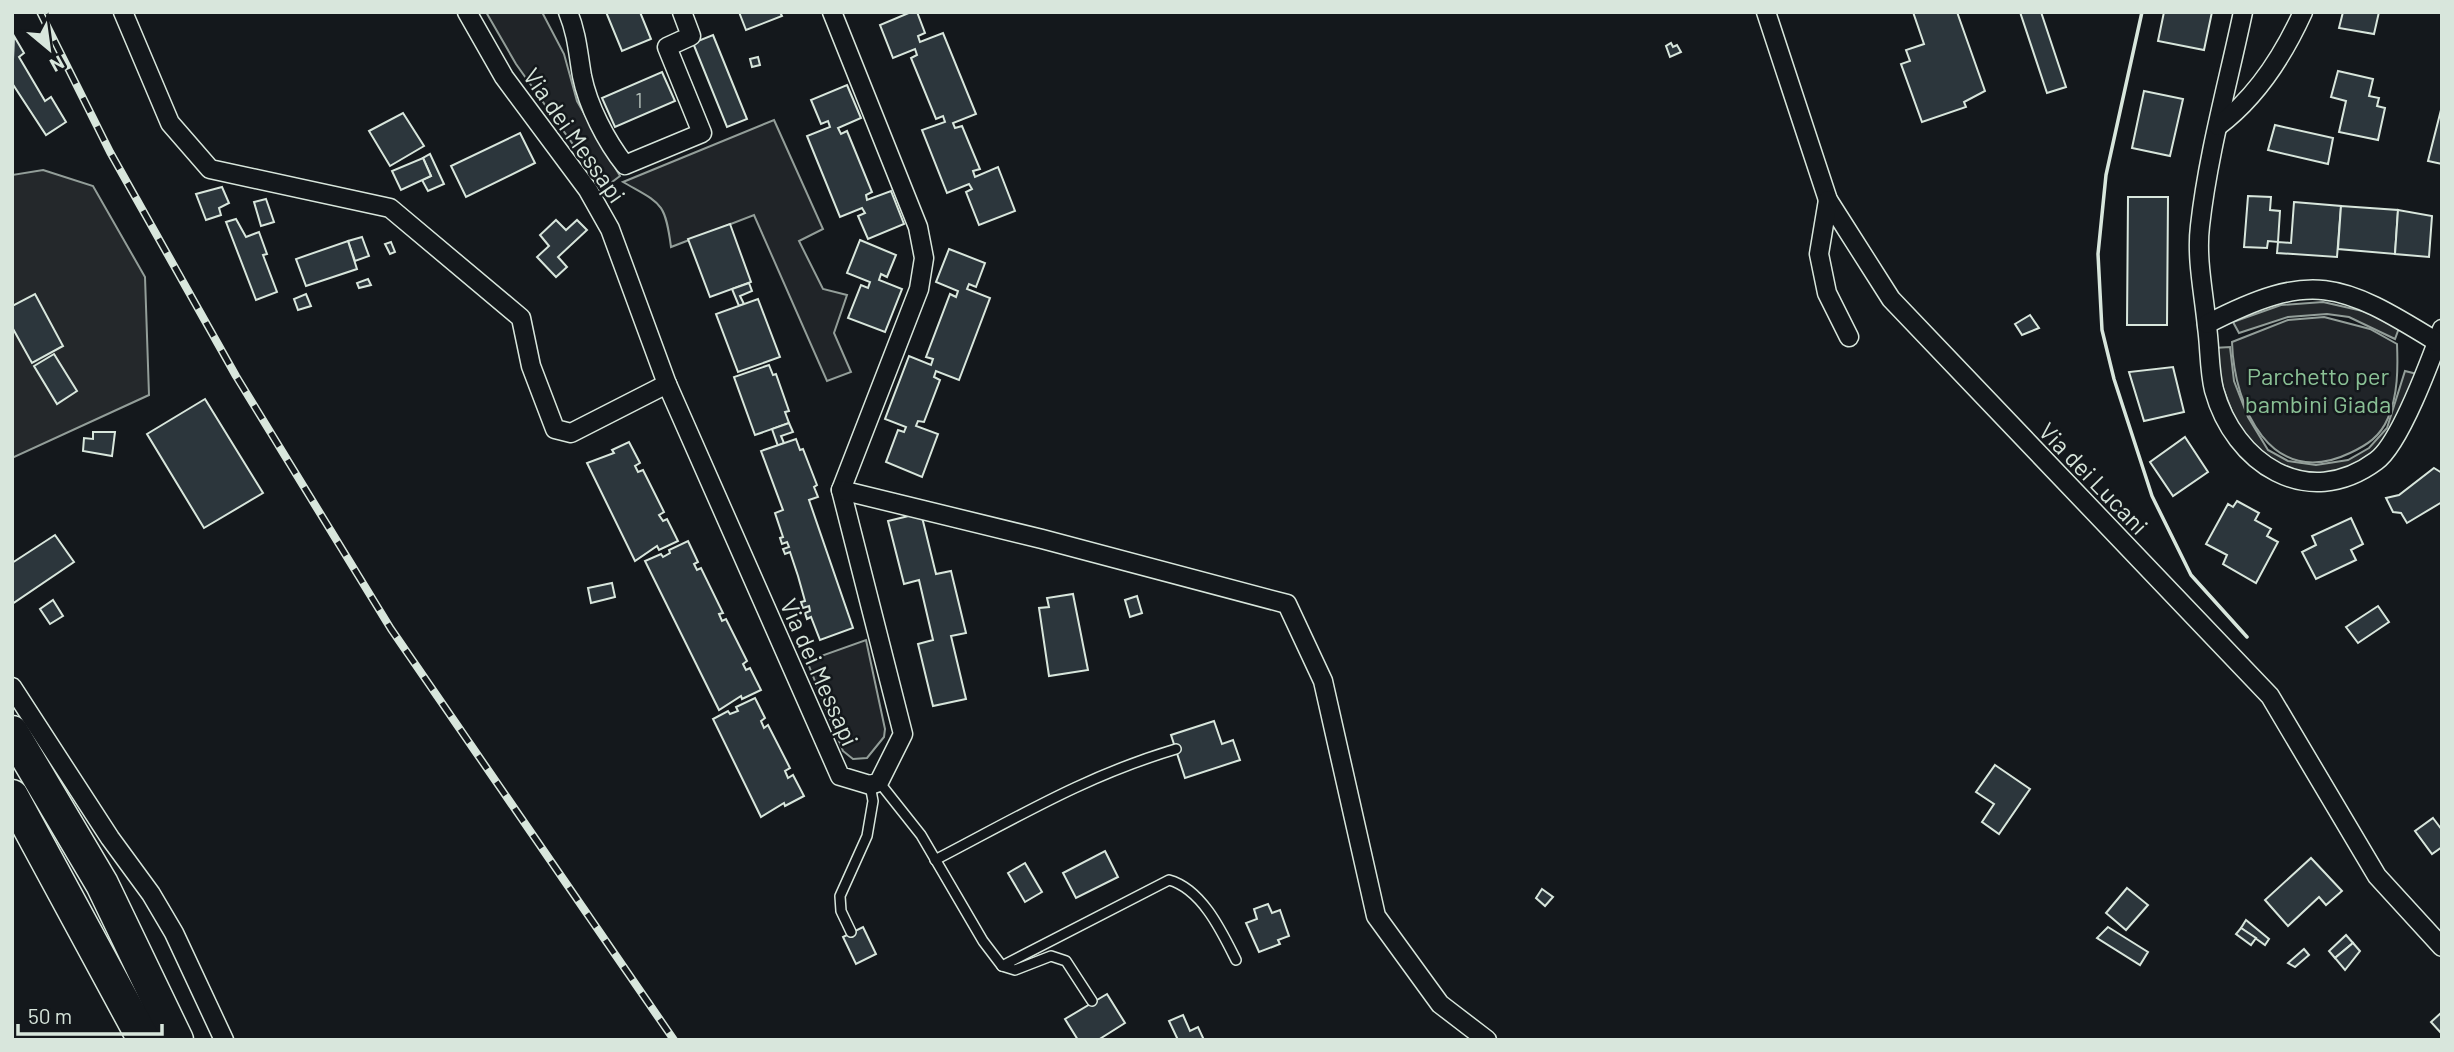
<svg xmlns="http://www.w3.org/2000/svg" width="2454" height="1052" viewBox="0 0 2454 1052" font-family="Barlow,sans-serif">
<rect width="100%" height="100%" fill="#14181c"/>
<g fill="#202428" stroke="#939e99" stroke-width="2">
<path d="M486,12H542L564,54L577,101L620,176L604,188L516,64Z"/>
<path d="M774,120L823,229L799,241L823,289L847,295L834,333L851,372L827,381L754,215L671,247C665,201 661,204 623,182Z"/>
<path d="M2324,317L2370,329L2397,344C2398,368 2398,395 2388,418C2380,437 2367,445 2350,453C2271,491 2234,407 2232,342L2288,320Z"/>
<path d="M866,640L885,729L884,737L867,758L853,759L843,751L807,661Z"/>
</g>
<g fill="#24282b" stroke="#939e99" stroke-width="2">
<path d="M43,170L93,186L145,277L149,395L12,458V175Z"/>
<path d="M2323,302L2367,312L2399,328L2395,339L2349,317L2327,314L2288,317L2239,333L2233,322L2281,305Z"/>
<path d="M2230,347L2234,381L2248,417L2268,450L2288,461L2316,465L2348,460L2369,448L2387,428L2405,371L2417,374L2395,431L2376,457L2338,475L2281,470L2256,452L2238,427L2223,388L2214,348Z"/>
</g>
<g fill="#2c363c" stroke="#d8e6dc" stroke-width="2">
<path d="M606,12H640L651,39L622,51Z"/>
<path d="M739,12H780L782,16L746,30Z"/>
<path d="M911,12H917L925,33L918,36L920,42L943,33L976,114L953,123L955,128L962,126L980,169L973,171L975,177L998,167L1015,211L979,225L966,192L972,189L969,184L947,193L922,130L945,122L943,116L936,119L911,58L917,55L915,49L893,58L880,25Z"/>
<path d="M1913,12H1957L1985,91L1964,102L1966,107L1922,122L1901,64L1910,61L1906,50L1924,44Z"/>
<path d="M2020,12H2041L2066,87L2047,93Z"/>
<path d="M2164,12H2212L2204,50L2158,41Z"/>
<path d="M2343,12H2379L2374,34L2339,28Z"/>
<path d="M713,35L747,119L727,127L693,43Z"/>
<path d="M14,36L24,53L19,57L45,101L51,97L66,122L46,135L12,83Z"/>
<path d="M1671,43L1673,47L1677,45L1681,52L1670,57L1666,46Z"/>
<path d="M758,57L760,65L752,67L750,59Z"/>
<path d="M2338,71L2373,79L2369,96L2379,98L2377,106L2385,108L2378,140L2339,132L2346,101L2331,97Z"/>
<path d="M662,72L675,101L615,127L602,98Z"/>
<path d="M847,85L861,118L838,128L841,134L847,131L872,192L866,195L867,200L891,191L904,224L868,239L858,216L865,213L862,208L840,217L807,136L830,127L828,121L821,124L811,100Z"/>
<path d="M2144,91L2183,99L2170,156L2132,148Z"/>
<path d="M2442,106V164L2428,161Z"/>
<path d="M403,113L424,146L390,166L369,131Z"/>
<path d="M2275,125L2333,138L2328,164L2268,150Z"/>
<path d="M520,133L535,163L466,197L451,166Z"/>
<path d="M430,154L444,184L428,191L422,180L431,176L423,158Z"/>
<path d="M423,158L431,176L401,190L392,171Z"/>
<path d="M222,187L229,203L219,208L221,215L206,220L196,194Z"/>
<path d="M2248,196L2271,197L2270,210L2280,211L2278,242L2268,241L2267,248L2244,247Z"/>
<path d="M2128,197H2168L2167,325H2127Z"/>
<path d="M266,199L274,222L261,226L254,202Z"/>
<path d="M2294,202L2341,206L2337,257L2277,253L2278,242L2291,243Z"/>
<path d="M2341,206L2398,210L2395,254L2338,249Z"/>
<path d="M2398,210L2432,216L2429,257L2395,254Z"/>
<path d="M236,219L246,237L259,232L267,254L263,255L277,292L256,300L226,222Z"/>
<path d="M556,220L566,230L577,220L587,230L558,257L567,267L556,277L537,257L549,246L540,235Z"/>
<path d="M730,224L751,282L710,297L688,239Z"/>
<path d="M362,237L369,256L355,261L348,241Z"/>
<path d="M860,240L896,255L887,277L881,274L879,280L902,289L885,332L848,318L861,285L868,288L870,282L847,273Z"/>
<path d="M348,241L357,269L306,286L296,259Z"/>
<path d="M391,242L395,252L390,254L385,244Z"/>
<path d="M949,249L985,263L976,287L969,284L967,289L990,298L959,380L936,371L934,377L940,380L924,422L918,421L916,426L938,434L922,477L886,462L898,430L904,432L906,427L885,419L909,356L931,365L933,359L926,357L950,294L956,297L958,291L936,282Z"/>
<path d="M368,279L371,285L359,288L357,283Z"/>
<path d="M749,283L752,291L740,296L744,304L739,306L732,289Z"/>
<path d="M35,294L63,346L32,363L12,327V306Z"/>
<path d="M306,294L311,306L298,310L294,299Z"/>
<path d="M758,299L780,357L738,372L716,314Z"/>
<path d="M2030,315L2039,328L2022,335L2015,324Z"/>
<path d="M54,354L77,391L57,404L34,366Z"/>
<path d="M769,365L773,375L776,374L789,411L785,412L789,423L755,435L734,377Z"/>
<path d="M2173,367L2184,412L2144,421L2129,372Z"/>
<path d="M205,399L263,493L204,528L147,434Z"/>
<path d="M789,423L793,432L781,436L784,443L778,446L772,429Z"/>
<path d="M93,432H115L112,456L83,451L84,438L93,439Z"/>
<path d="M2185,437L2208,472L2173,496L2150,462Z"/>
<path d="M796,439L800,450L803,449L817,485L814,487L818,497L809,500L853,628L820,640L811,617L807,619L805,613L810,611L809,606L803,608L801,602L805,601L798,576L790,552L785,554L783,549L789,547L787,542L782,544L780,538L783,537L775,513L783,510L761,451Z"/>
<path d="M629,442L640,463L635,466L638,472L643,470L664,512L659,515L663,521L667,519L678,541L659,550L657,546L635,561L587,463L614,453L612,450Z"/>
<path d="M2434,468L2442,473V502L2407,523L2401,513L2393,512L2386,498L2399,495Z"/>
<path d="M2237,501L2259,513L2255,520L2271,529L2267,536L2278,542L2256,583L2223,564L2227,555L2206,544L2228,504L2233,507Z"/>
<path d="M921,513L936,574L951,571L966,633L951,636L966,699L933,706L918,644L933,640L919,580L904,584L888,521Z"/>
<path d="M2351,518L2363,544L2351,550L2356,560L2316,579L2302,552L2316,545L2312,536Z"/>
<path d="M55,535L74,562L12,604V563Z"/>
<path d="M688,541L698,562L694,564L697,570L701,568L723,613L719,614L722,621L726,619L747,661L743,664L746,670L750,668L761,690L742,699L741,696L719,710L645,561L661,554L663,557L670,553L669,550Z"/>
<path d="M612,583L615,597L591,603L588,588Z"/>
<path d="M1073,594L1088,670L1049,676L1039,608L1049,607L1047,598Z"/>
<path d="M1137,596L1142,613L1130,617L1125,600Z"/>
<path d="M53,600L63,616L50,624L40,609Z"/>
<path d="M2378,606L2389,622L2358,643L2346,627Z"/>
<path d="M755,698L765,718L761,721L764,728L768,725L790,768L785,771L788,778L793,775L804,796L785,806L784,803L761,817L713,719L728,711L730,714L738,711L736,707Z"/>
<path d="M1214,721L1222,744L1233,740L1240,760L1185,778L1171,735Z"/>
<path d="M1995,765L2030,789L1999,834L1982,822L1994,804L1976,792Z"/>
<path d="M2433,818L2442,830V847L2432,854L2415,831Z"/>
<path d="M1105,851L1118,877L1076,898L1063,873Z"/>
<path d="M2311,858L2342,891L2326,905L2319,897L2288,926L2265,900Z"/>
<path d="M1025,863L1042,892L1025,902L1008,873Z"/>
<path d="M2127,888L2148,905L2126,930L2106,913Z"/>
<path d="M1542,889L1553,897L1545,906L1536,898Z"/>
<path d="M1268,904L1272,913L1280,910L1289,936L1278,940L1280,944L1259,952L1246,923L1257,919L1254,909Z"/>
<path d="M2246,920L2269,939L2265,945L2241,928Z"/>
<path d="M863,927L876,954L856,964L843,937Z"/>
<path d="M2108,927L2148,952L2140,965L2097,938Z"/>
<path d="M2241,928L2256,938L2251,945L2236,934Z"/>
<path d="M2346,935L2353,943L2335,958L2329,951Z"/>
<path d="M2353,943L2360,951L2345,970L2335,958Z"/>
<path d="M2304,949L2309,955L2295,967L2288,963Z"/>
<path d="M1107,994L1125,1023L1098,1040H1078L1065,1019Z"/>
<path d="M2442,1012V1031L2441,1033L2431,1022Z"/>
<path d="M1183,1015L1190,1031L1198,1027L1204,1040H1178L1169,1021Z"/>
</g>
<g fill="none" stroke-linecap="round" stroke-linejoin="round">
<defs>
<g id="lane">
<path d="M879,782L921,835L983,941L1002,966L1015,970L1051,956L1066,961L1092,1001"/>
<path d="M935,860C1018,817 1085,776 1176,749"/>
<path d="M851,932L841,911L840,896L867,836L873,801L870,785"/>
<path d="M1002,966L1169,880C1202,889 1222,932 1236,960"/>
</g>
<g id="street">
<path d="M123,12L170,123L210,169L390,208L521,318L531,366L555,429L571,433L667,384"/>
<path d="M467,12L504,77L588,190L610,229L667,384L840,776L870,785L879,782L903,734L841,490L919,289L924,258L918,227L832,12"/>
<path d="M568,12C577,34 578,53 582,76C588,106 606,141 625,165L702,133L667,47L691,36L682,12"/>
<path d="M1766,12L1828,200L1891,299L2270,696L2377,876L2442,947"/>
<path d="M2243,12C2228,83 2208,154 2200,226C2196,259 2204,294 2207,327C2210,347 2209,370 2214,390C2234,463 2307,512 2376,461C2400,444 2431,359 2442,329"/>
<path d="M2218,126C2257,97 2283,56 2303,12"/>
<path d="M1828,200L1819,254L1827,293L1849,337"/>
<path d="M2207,324C2312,270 2340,282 2437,342"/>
<path d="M841,490L1042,539L1287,604L1323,681L1376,916L1440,1004L1487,1040"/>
<path d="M12,687L110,838L151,894L174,933L224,1040"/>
</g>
<g id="highway">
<path d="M12,732L102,884L177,1040"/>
<path d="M12,796L144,1040"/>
</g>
</defs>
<use href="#lane" stroke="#d8e6dc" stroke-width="12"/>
<use href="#street" stroke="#d8e6dc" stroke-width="21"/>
<use href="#highway" stroke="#d8e6dc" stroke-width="35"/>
<use href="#lane" stroke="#14181c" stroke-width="9"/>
<use href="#street" stroke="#14181c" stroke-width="18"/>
<use href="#highway" stroke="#14181c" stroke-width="32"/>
<defs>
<path id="rail" d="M40,12L110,152L236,376L391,629L674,1040"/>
</defs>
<use href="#rail" stroke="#d8e6dc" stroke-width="8"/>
<use href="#rail" stroke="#14181c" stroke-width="5" stroke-dasharray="16" stroke-linecap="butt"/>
<path stroke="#d8e6dc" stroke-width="3.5" d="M2142,12L2106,175L2098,254L2102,330L2114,379L2152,496L2191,575L2247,637"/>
</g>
<g text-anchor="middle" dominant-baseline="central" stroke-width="5" stroke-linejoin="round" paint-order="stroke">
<g font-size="21" fill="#adbab4">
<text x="639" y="99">1</text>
</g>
<g font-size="24" fill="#d8e6dc" stroke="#14181c">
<text transform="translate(575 135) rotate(55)">Via dei Messapi</text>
<text transform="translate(2094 478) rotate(46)">Via dei Lucani</text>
<text transform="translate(820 672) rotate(66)">Via dei Messapi</text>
</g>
<g font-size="24" fill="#8ac095" stroke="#14181c">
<text x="2318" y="375">Parchetto per<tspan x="2318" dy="28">bambini Giada</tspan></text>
</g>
</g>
<rect width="2454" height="1052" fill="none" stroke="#d8e6dc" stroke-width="28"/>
<g transform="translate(49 49) rotate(151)" stroke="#14181c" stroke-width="5" paint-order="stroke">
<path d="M0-5L12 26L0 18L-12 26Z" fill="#d8e6dc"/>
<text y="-10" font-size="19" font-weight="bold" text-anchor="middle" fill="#d8e6dc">N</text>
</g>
<path d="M18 1024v10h144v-10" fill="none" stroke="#d8e6dc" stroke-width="3.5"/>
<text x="28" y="1024" font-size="21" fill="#d8e6dc" stroke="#14181c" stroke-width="5" paint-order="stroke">50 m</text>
</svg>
